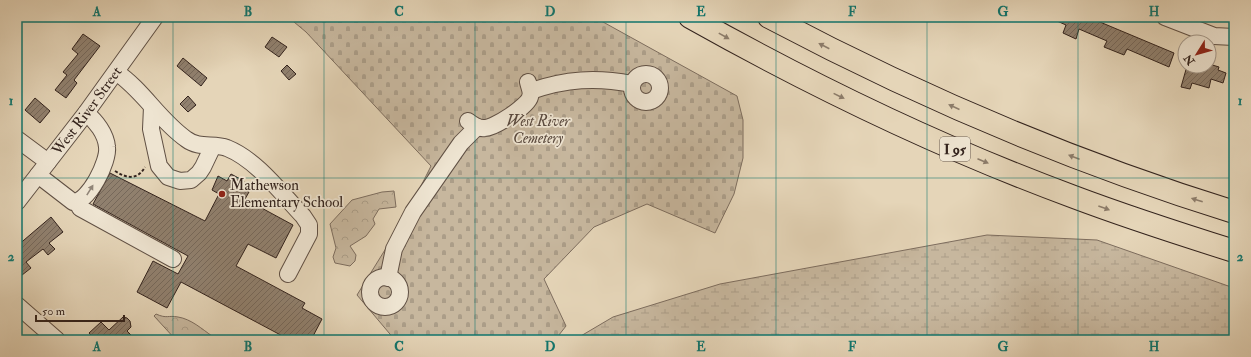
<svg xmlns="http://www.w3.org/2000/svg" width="1251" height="357" viewBox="0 0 1251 357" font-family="'IM FELL Double Pica',serif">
<defs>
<pattern id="wetland-marsh" width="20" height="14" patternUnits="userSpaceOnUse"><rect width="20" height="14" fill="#c7b79e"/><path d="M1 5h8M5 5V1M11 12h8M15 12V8" fill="none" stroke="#ab9d88"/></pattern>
<pattern id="cemetery-stones" width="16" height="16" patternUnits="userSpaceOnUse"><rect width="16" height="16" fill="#c7b79e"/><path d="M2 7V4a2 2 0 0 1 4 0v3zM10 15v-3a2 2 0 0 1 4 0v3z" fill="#ab9d88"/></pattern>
<pattern id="park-crowns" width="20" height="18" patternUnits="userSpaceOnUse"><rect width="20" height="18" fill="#c7b79e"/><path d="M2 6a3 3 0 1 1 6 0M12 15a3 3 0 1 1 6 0" fill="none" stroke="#ab9d88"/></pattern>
<pattern id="building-hatch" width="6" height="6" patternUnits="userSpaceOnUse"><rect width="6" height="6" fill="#90806e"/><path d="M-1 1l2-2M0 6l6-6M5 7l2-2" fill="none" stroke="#76685a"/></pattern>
</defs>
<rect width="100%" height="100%" fill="#e5d5b8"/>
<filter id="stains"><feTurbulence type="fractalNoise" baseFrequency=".005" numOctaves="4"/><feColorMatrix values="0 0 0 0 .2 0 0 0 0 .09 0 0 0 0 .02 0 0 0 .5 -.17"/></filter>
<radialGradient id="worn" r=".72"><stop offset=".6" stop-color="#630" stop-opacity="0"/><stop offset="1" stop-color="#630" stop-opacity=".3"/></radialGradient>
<path fill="url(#wetland-marsh)" stroke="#7d6d5e" d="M987,235L1097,240L1234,288V340H574L613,317L720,284Z"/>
<path fill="url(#cemetery-stones)" stroke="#7d6d5e" d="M288,17H594L737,96L743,120V158L734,194L715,233L647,204L594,227L544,279L566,326L555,340H395L357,295L406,216L431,166L306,32Z"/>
<g fill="url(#park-crowns)" stroke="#7d6d5e">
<path d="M394,191L396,207L379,209L373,219L375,224L366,236L350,246L356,255L355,261L350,266L335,263L333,257L336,248L330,224L352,200L382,192Z"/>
<path d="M156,314C167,319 168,315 178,317C191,319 202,329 212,336L210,340H176L154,316Z"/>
</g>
<g fill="url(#building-hatch)" stroke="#33231d">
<path d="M1048,17H1088L1174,53L1169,67L1127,49L1124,55L1104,47L1107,41L1079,29L1076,39L1063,33L1066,25Z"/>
<path d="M83,34L100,46L74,80L77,83L66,98L55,90L67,75L63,72L78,54L72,49Z"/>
<path d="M272,37L287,47L279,57L265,47Z"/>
<path d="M183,58L207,78L201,86L177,66Z"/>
<path d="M1209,64L1219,67L1218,70L1226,73L1223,83L1211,79L1209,88L1192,83L1190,89L1181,87L1187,66H1209Z"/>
<path d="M287,65L296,74L289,80L281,71Z"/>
<path d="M188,96L196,105L188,112L180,104Z"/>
<path d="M35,98L50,111L40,123L25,110Z"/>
<path d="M110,173L205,221L219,194L212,190L218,176L227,181L231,174L244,181L240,187L249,192L245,199L293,225L276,258L248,244L236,266L305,303L302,308L322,319L311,340H290L181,282L167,308L137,292L153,261L178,274L188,256L93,204Z"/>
<path d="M51,217L63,232L49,243L55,249L48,255L43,249L26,262L31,268L17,279V246Z"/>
<path d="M123,317L127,318L130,321L131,327L127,331L136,340H95L89,333L101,322L109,330Z"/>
</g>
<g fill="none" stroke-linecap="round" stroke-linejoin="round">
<defs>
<g id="minor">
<path d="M1165,17L1214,36L1234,37"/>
<path d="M116,72C143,90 159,120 186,139C199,149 213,143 227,148C257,160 281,193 303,216L309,225V234L288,274"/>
<circle cx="646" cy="88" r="14"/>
<path d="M531,91C566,79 596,77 632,84"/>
<path d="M152,107L151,129L159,166L168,177L180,181L191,180L199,173L203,167L213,146"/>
<path d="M468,121C473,125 478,129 485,128C494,128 528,106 530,97C532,92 529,87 528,82"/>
<path d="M17,139L48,162"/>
<path d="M38,175L73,202C89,202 109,161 107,147C106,134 96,121 86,113"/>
<path id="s1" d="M17,202L86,113L155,17"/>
<path d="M77,202L80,208L173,259"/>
<circle cx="385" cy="292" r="15"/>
<path d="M388,278L394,249L413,212L461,143L477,127"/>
<path d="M17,305L57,340"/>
</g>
<g id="highway">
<path d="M690,17C813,86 941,148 1074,197C1127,217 1180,234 1234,251"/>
<path d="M769,17C918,96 1073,162 1234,212"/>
</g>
</defs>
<use href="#minor" stroke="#605044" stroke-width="18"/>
<use href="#highway" stroke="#33231d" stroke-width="24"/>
<path stroke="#33231d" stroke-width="2" stroke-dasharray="3 2" stroke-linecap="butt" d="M115,171C126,178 137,181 145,167"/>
<use href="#minor" stroke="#eee4d1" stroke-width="16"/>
<use href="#highway" stroke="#e5d5b8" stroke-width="22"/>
</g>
<defs><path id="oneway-solid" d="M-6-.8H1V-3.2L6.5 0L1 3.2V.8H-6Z"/></defs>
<g fill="#8c7c6a">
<use href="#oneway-solid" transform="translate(724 36) rotate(29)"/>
<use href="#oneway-solid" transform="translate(824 46) rotate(-153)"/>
<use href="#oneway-solid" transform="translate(839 96) rotate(26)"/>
<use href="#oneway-solid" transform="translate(954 107) rotate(-156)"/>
<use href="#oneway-solid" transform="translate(1074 157) rotate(-159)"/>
<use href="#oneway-solid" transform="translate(983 161) rotate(23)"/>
<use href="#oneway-solid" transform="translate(1197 200) rotate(-162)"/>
<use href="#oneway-solid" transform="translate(1104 208) rotate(20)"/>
</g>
<use fill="#908477" href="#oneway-solid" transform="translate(90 190) rotate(-58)"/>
<path fill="none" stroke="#0f766e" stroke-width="1" stroke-opacity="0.55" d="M173,17V340M324,17V340M475,17V340M626,17V340M776,17V340M927,17V340M1078,17V340M17,178H1234"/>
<circle fill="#8f2418" stroke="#eee4d1" stroke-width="1.5" cx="222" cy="194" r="4"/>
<g text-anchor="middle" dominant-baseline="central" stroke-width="3.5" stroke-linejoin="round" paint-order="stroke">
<rect fill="#eee4d1" stroke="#6b5d53" stroke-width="1" x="940" y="137" width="30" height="24" rx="3"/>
<g font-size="14" font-weight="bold" fill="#33231d">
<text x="955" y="149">I 95</text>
</g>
<g font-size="15" fill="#33231d" stroke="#eee4d1">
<text stroke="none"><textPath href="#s1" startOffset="115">West River Street</textPath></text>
</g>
<g font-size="15" font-style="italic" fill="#58483d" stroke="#eee4d1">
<text x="538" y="121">West River<tspan x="538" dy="17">Cemetery</tspan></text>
</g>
<g font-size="15" fill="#33231d" stroke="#eee4d1" text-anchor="start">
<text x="230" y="185">Mathewson<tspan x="230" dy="17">Elementary School</tspan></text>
</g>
</g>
<rect width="1251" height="357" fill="none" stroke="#e5d5b8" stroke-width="44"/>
<g transform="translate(1197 54) rotate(233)"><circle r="19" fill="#eee4d1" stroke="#a39789"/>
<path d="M0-3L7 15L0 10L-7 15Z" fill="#8f2418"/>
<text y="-6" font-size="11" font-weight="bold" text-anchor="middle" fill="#33231d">N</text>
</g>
<path d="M36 315v6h88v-6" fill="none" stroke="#33231d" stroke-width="2"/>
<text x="42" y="315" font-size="12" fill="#33231d" stroke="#eee4d1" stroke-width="3" paint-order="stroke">50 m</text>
<rect x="22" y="22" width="1207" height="313" fill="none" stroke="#0f766e" stroke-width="1.5"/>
<g font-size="13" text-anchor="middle" font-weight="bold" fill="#0f766e">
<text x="97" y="16">A</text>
<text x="248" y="16">B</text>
<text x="399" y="16">C</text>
<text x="550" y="16">D</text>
<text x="701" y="16">E</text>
<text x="852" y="16">F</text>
<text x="1003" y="16">G</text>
<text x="1154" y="16">H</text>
<text x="11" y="105">1</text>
<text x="1240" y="105">1</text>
<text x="11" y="261">2</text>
<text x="1240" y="261">2</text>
<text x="97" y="351">A</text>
<text x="248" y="351">B</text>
<text x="399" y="351">C</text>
<text x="550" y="351">D</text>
<text x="701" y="351">E</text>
<text x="852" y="351">F</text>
<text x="1003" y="351">G</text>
<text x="1154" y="351">H</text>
</g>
<rect width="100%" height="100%" filter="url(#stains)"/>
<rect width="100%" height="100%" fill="url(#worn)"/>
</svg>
